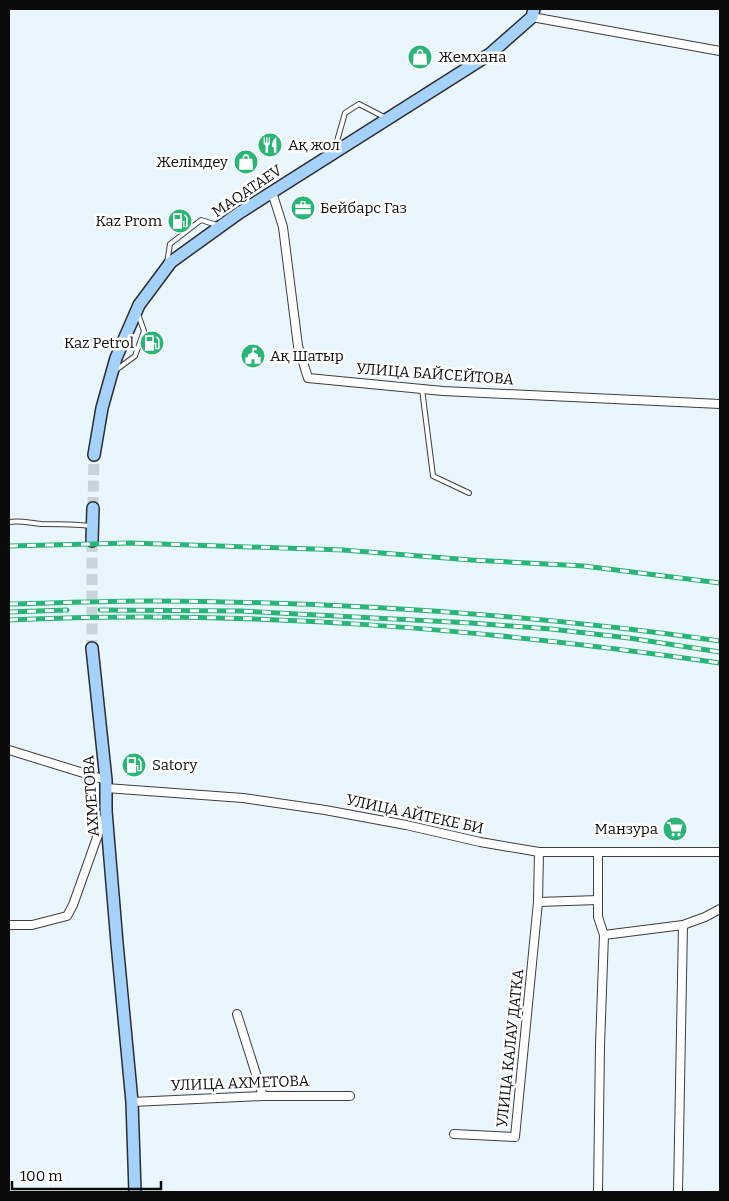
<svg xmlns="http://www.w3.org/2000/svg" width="729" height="1201" viewBox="0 0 729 1201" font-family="Bitter,serif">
<rect width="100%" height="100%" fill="#e9f6fe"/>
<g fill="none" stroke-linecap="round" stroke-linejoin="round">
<g stroke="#c8d3da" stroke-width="11" stroke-dasharray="11 5.5" stroke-linecap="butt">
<path d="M93,508L94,455"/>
<path d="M92,541V648"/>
</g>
<defs>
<g id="service">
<path d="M335,148L345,113L359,104L386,118"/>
<path d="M167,263L170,244L201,220L217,225"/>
<path d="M116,370L135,356L144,331L138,314"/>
<path d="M422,389L433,476L469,493"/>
<path d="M9,522C20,520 30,523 41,524C58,524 74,524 90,526"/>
</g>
<g id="minor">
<path d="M532,17L720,51"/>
<path d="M272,192L283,227L298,346L308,378L443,391L720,404"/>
<path d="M9,750L106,780"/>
<path d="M106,788L243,798L325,810L406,825L480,842L539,852H720"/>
<path d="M538,902L598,900"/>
<path d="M9,925H32L67,916L73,905L105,815"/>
<path d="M604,935L683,925L705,917L720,909"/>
<path d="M237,1014L263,1096"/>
<path d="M132,1102L263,1096H350"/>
<path d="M454,1134L515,1137L538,902L539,852"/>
<path d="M598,1192L600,1045L604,935L598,917V853"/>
<path d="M678,1192L683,925"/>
</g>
<g id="secondary">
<path d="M94,455L102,408L116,358L139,305L171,262L239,213L490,54L532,17L534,9"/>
<path d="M92,541L93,508"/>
<path d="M92,648L106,780V811L117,943L132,1102L135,1192"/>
</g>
</defs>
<use href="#service" stroke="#3e3e3e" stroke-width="6"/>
<use href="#minor" stroke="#3e3e3e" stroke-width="10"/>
<use href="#secondary" stroke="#2d2d2d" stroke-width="14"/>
<use href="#service" stroke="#fff" stroke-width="4"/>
<use href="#minor" stroke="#fff" stroke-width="8"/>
<use href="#secondary" stroke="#a5d2fd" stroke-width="11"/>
<defs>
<g id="rail">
<path d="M9,546L131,543L343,550L471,560L584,566L720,583"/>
<path d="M9,604C57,603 104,601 152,601C342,602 532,614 720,641"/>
<path d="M100,610L241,611L471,623L551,629L629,638L720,652"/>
<path d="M9,612L67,610"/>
<path d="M9,620C247,609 485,629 720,663"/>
</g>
</defs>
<use href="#rail" stroke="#28b575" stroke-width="5"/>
<use href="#rail" stroke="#fff" stroke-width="3" stroke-dasharray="9" stroke-linecap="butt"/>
</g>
<defs>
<symbol id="shop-disc" viewBox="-11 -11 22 22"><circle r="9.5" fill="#28b575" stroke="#fff"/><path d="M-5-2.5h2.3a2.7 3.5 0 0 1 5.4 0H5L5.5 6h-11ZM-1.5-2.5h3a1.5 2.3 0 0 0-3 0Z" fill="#fff"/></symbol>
<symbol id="restaurant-disc" viewBox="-11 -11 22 22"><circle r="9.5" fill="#28b575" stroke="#fff"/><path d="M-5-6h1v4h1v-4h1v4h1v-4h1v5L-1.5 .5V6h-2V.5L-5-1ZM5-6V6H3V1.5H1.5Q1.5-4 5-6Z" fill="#fff"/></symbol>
<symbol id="office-disc" viewBox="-11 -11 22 22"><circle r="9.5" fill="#28b575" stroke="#fff"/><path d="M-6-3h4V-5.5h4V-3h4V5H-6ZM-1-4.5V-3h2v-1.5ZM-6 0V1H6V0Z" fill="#fff"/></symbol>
<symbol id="fuel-disc" viewBox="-11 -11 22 22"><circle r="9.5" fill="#28b575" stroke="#fff"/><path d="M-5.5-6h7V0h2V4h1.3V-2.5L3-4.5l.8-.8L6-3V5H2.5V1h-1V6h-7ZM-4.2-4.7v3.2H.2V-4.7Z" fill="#fff"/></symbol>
<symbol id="civic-disc" viewBox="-11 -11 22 22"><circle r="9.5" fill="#28b575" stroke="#fff"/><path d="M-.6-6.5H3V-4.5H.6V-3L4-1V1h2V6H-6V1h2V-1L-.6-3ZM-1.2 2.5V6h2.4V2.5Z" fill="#fff"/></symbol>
<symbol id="supermarket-disc" viewBox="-11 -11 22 22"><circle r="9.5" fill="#28b575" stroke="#fff"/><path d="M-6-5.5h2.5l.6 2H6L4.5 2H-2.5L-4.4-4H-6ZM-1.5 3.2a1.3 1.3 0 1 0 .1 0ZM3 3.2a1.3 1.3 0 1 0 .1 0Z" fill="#fff"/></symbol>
</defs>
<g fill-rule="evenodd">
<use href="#shop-disc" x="406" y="43" width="28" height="28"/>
<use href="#restaurant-disc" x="256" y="131" width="28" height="28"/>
<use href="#shop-disc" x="232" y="148" width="28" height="28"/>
<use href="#office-disc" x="289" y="194" width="28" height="28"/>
<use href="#fuel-disc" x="166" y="207" width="28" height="28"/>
<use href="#fuel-disc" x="138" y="329" width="28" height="28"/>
<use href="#civic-disc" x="239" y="342" width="28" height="28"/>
<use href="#fuel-disc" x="120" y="751" width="28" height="28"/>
<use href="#supermarket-disc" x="661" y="815" width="28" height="28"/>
</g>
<g text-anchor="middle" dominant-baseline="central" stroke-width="5" stroke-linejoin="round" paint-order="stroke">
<g font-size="15" fill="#0b0b0b" stroke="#fff" text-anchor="start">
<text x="438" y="57">Жемхана</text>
<text x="288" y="145">Ақ жол</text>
<text x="228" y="162" text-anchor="end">Желімдеу</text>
<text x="320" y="208">Бейбарс Газ</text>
<text x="162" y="221" text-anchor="end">Kaz Prom</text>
<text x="134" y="343" text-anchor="end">Kaz Petrol</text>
<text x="270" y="356">Ақ Шатыр</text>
<text x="152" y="765">Satory</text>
<text x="658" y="829" text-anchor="end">Манзура</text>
</g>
<g font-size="15" fill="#0b0b0b" stroke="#fff">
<text transform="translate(247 191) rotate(-34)">MAQATAEV</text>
<text transform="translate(435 374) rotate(4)">УЛИЦА БАЙСЕЙТОВА</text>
<text transform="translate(91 796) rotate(-94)">АХМЕТОВА</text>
<text transform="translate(415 814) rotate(12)">УЛИЦА АЙТЕКЕ БИ</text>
<text transform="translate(510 1048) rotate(-84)">УЛИЦА КАЛАУ ДАТКА</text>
<text transform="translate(240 1083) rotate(-2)">УЛИЦА АХМЕТОВА</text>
</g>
</g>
<rect width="729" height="1201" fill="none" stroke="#0b0b0b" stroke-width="20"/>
<path d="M12 1181v8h149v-8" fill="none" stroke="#0b0b0b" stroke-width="2.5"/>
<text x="20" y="1181" font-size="15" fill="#0b0b0b" stroke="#ffffff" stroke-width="4" paint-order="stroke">100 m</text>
</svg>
